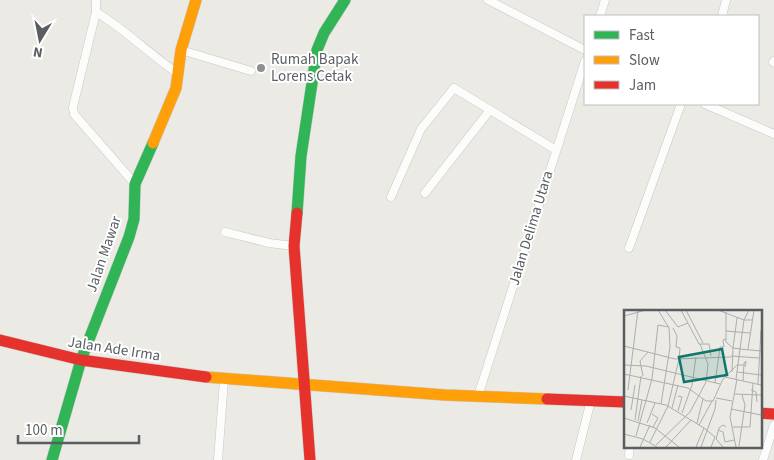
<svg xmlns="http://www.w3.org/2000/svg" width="774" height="460" viewBox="0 0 774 460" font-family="'Source Sans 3',sans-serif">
<rect width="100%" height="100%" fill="#ebeae4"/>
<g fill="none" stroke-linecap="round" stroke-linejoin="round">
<defs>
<g id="street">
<path d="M96,0V12C126,30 150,55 179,74"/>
<path d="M488,0L585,50"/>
<path d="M96,12L73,107L74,114L135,184"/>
<path d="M600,16L605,0"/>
<path d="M722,16L726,0"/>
<path d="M181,50L251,71"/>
<path d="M773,62L774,61"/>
<path d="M705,104L774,134"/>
<path d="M425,193L490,110"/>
<path d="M391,197L421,129L454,88L556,150"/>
<path d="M225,232L269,243L294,246"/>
<path d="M629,248L681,104"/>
<path d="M478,396L585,61"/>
<path d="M629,455L630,446"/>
<path d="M218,460L224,380"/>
<path d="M576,460L591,400"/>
<path d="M763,460L774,425"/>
</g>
<g id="fast">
<path d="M297,213L301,156L317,50L324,33L345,0"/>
<path d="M52,460L81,360L129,237L134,219L135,184L153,143"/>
</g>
<g id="slow">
<path d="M153,143L176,88L181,50L196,0"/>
<path d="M206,377L445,395L547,399"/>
</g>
<g id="jam">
<path d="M297,213L294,246L310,460"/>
<path d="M0,340L81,360L206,377"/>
<path d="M547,399L625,402"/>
<path d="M760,413L774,414"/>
</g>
</defs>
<use href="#street" stroke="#c7c7c5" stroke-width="9"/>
<use href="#fast" stroke="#c7c8c6" stroke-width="12"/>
<use href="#slow" stroke="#c7c8c6" stroke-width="12"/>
<use href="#jam" stroke="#c7c8c6" stroke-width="12"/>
<use href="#street" stroke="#fcfcfb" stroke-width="8"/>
<use href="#fast" stroke="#30b455" stroke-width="11"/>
<use href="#slow" stroke="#ff9f0a" stroke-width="11"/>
<use href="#jam" stroke="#e5322d" stroke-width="11"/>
</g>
<circle fill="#8d8f90" stroke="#fff" stroke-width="2" cx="261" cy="68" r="5"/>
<g text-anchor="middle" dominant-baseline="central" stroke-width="4" stroke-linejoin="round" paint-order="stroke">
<g font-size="15" fill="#5a5e63" stroke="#fff" text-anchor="start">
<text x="271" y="59">Rumah Bapak<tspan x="271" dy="17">Lorens Cetak</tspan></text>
</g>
<g font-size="15" fill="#5a5e63" stroke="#fff">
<text transform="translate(531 228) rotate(-73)">Jalan Delima Utara</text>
<text transform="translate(104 254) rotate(-71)">Jalan Mawar</text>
<text transform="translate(114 349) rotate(9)">Jalan Ade Irma</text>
</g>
</g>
<g transform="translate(624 310)">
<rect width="138" height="138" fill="#ebeae4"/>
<path fill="none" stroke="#adaeac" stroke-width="1" d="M34,0L45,18L46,37L37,94M41,0L54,17L64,13M57,0L75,34H85L87,46M62,0L79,33M94,0L120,10L116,39L137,41M125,0L120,10H128M102,2V32L109,38L108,62M0,6L22,0M113,8L109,38L116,39M102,21L126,23M0,36L51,49L107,47M124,39L130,0M107,46L135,48M0,55L22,56L96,74M113,62L137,65M0,64L64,78L82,91H89L99,69L113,55H119M19,66L16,51L24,42M101,67L137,75M112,69L116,39M119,71L120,53L122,51L121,57M91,73L96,37H100L99,30L102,29M134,74L137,20M4,80L14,0M127,80L132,82L133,92M111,84L137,85M0,86L23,91M54,86L58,87L54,101M92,88L108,91M23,91L42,95L80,118L91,127L87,137M48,98L54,75M107,99L137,105M7,100L11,75M58,103L68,75L72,47M28,104L34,108L29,117M0,108L31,118L55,137M11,110L17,66M14,111L18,90M23,113L31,93M73,113L79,89M75,115L88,91M109,117H126L129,73M94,120L99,122L101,132L110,130M0,124L19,129L33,137M12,126L28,69L34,15L45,17M26,132L44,96L55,49L56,38L52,37L53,26L49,18M32,135L66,102L82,72L84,54L76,34M115,136L121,95L118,85M16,137L26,115M42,137L67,110M72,137L80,118M77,137L91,99L92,90M99,137L92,129L95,118L99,115L102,117M112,137L106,107L113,69"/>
<path fill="#0f766e" fill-opacity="0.15" stroke="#0f766e" stroke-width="2.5" d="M98,39L103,65L60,72L55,47Z"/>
<rect width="138" height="138" fill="none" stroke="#5a5e63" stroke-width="2.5"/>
</g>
<rect x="584" y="15" width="175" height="90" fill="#ffffff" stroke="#bdbfc1"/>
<rect x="594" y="31" width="25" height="8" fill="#30b455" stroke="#bdbfc1"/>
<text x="629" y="40" font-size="15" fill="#5a5e63">Fast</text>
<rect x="594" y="56" width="25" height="8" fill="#ff9f0a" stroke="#bdbfc1"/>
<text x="629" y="65" font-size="15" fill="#5a5e63">Slow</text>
<rect x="594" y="81" width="25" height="8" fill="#e5322d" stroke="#bdbfc1"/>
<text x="629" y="90" font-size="15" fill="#5a5e63">Jam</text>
<g transform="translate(40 40) rotate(190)" stroke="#ffffff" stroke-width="4" paint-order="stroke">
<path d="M0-4L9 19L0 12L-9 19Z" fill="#5a5e63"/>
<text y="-8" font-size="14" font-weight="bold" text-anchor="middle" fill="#5a5e63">N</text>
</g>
<path d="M18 435v8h121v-8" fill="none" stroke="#5a5e63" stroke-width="2.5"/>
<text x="25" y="435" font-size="15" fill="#5a5e63" stroke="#ffffff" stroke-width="4" paint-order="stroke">100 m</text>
</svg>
